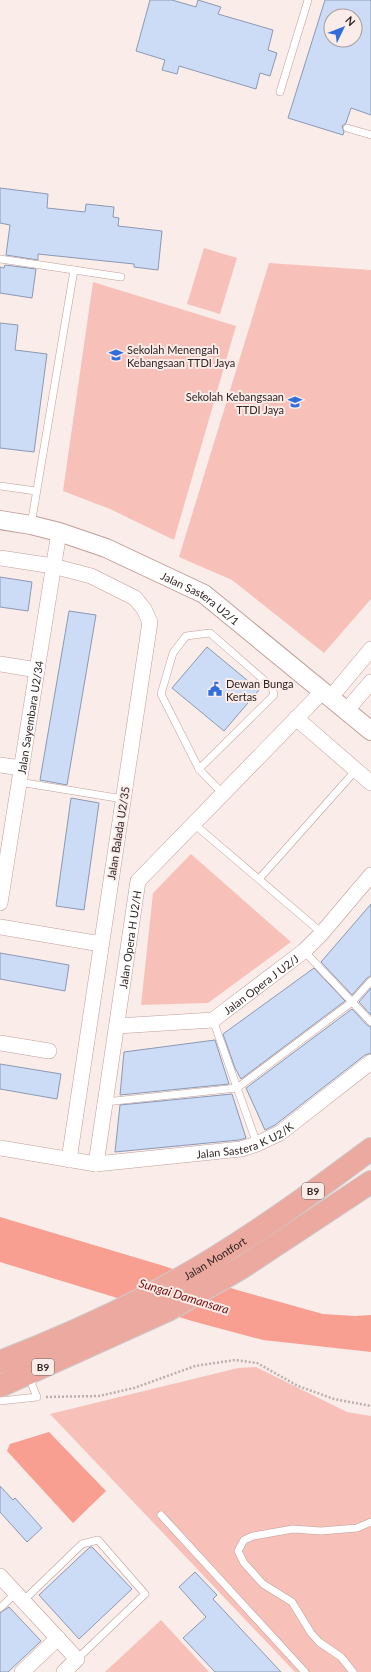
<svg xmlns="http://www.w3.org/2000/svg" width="371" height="1672" viewBox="0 0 371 1672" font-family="Lato,sans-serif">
<rect width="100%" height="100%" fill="#faece9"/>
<g fill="#f7c1b9">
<path d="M204,248L237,258L220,314L187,304Z"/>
<path d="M269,263L371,270V599L324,653L232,580L179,557Z"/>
<path d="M93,282L236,326L174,540L110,509L63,491Z"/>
<path d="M191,854L291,942L208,1003L141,1005L153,893Z"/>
<path d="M256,1367L347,1412L371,1416V1672H295L50,1414L238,1368Z"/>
<path d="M161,1620L209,1672H105Z"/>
</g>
<g fill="#f89f92">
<path d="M0,1217L164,1266L237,1290L323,1314L355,1316L371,1315V1352L263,1340L192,1321L0,1262Z"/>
<path d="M49,1432L106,1491L73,1523L7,1451L10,1444Z"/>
</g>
<g fill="#ccdcf7" stroke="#8b99b3" fill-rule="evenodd">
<path d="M150,0H172L196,7L198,0L221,7L218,14L273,30L268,50L277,53L270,76L260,73L256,89L179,66L177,74L162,70L165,60L136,51Z"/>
<path d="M325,0H371V115L351,108L346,123L342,126L344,132L343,135L288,118ZM331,16H355V40H331Z"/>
<path d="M0,188L48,194L47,208L85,212L86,204L114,207L113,217L119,218L118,226L162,231L158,270L134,267V264L38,254V260L6,255L10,225L0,223Z"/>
<path d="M5,265L36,269L32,298L0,293V267L4,268Z"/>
<path d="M0,323L18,325L15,350L47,354L34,452L0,448Z"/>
<path d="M0,577L32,582L28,611L0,607Z"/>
<path d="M69,611L96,615L67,785L40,780Z"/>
<path d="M207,647L259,690L224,731L172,688Z"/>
<path d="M71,798L99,803L84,910L56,906Z"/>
<path d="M371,904V976L367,978L352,995L321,962Z"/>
<path d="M0,953L69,965L65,991L0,979Z"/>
<path d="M314,968L345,1001L241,1079L235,1068L223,1034Z"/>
<path d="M371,988V1015L359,1002Z"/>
<path d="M352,1009L367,1025L371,1027V1053L365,1055L275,1125L265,1130L246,1088Z"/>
<path d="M215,1040L229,1084L120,1095L124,1052Z"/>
<path d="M0,1064L61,1074L57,1099L0,1089Z"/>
<path d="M232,1094L246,1138L239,1140L115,1152L120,1105Z"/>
<path d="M0,1486L13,1500L15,1498L42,1528L27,1542L0,1512Z"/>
<path d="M90,1547H92L132,1589L79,1639L39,1595Z"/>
<path d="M195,1572L217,1595L213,1599L281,1672H215L183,1638L206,1617L179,1587Z"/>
<path d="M9,1607L41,1641L8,1672H0V1613Z"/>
</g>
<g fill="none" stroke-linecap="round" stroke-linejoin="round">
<defs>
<g id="service">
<path d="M280,92L308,0"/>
<path d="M347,128L371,135"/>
<path d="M0,259L74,270"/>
<path d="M0,486L36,491"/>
<path d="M31,525L74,270L121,277"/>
<path d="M210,633L272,687L274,695L199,769L161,694L173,653L186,636Z"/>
<path d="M199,769L223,794"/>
<path d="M19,782L123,799"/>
<path d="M194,824L322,933"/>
<path d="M259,879L356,770"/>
<path d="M304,951L371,1022"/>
<path d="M213,1020L257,1144"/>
<path d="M105,1102L237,1088L352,1002L371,981"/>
<path d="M0,1401L37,1397L32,1385L33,1374"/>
<path d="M161,1515L305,1672"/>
<path d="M23,1601L82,1544L98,1540L145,1594L77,1659"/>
<path d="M0,1608L16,1593"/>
<path d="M353,1672L341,1657L319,1642L311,1633L292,1602L263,1584L244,1563L238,1551L244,1540L253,1536L293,1529L321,1531L357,1528L371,1522"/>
</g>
<g id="minor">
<path d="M0,558L53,566L91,576L135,598L144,609L150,622L69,1160"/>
<path d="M0,664L37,670"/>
<path d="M331,697L371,649"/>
<path d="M347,710L371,682"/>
<path d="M296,718L371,783"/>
<path d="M0,765L21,768"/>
<path id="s1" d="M0,903L59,532"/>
<path d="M0,927L101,944"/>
<path id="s2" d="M117,1026L213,1020L304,951L322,933L371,875"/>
<path d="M0,1043L49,1051"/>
<path id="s3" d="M0,1148L96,1164L241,1149L257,1144L280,1133L371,1062"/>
<path id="s4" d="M96,1164L138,881L323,691"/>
<path d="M0,1576L77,1659L64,1672"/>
<path d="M22,1672L58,1638"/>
</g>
<g id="tertiary">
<path id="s5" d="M0,520L31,525L59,532L106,548L204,594L371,731"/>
</g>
<g id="primary">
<path id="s6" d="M0,1362C49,1343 97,1322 144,1298C224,1257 299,1203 371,1149"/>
<path d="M0,1386L168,1310L241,1268L371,1182"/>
</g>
</defs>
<use href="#service" stroke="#c09e99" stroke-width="8"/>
<use href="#minor" stroke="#c09e99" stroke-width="16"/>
<use href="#tertiary" stroke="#c09e99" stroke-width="20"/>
<use href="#primary" stroke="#cecaca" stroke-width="24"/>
<path stroke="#bcaeac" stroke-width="2.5" stroke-dasharray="2 2" stroke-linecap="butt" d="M46,1397L99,1396L134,1388L195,1366L235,1360L257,1363L298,1386L334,1399L371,1406"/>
<use href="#service" stroke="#fff" stroke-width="7"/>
<use href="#minor" stroke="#fff" stroke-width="15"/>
<use href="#tertiary" stroke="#fff" stroke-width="18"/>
<use href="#primary" stroke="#eba9a0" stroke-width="22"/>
</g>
<defs>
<symbol id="school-bare" viewBox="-9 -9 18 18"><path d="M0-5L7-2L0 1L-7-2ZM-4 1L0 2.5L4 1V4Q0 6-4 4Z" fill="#316edc" stroke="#faece9" stroke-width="2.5" paint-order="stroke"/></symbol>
<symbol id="civic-bare" viewBox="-9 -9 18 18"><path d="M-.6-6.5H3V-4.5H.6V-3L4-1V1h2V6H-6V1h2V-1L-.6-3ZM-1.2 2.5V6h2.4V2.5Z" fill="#316edc" stroke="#faece9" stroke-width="2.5" paint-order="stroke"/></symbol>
</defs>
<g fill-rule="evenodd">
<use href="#school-bare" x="106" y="345" width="20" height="20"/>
<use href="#school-bare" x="285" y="392" width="20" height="20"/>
<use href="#civic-bare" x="205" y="679" width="20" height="20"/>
</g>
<g text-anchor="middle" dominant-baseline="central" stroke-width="4" stroke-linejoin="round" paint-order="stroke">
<g fill="#faece9" stroke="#6d605e" stroke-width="1">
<rect x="302" y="1183" width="22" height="16" rx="3"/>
<rect x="32" y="1359" width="22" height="16" rx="3"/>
</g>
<g font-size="10" font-weight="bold" fill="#312422">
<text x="313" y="1191">B9</text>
<text x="43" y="1367">B9</text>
</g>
<g font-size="11" fill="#312422" stroke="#faece9" text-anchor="start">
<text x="127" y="349">Sekolah Menengah<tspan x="127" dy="13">Kebangsaan TTDI Jaya</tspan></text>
<text x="284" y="396" text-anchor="end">Sekolah Kebangsaan<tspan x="284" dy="13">TTDI Jaya</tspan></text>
<text x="226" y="683">Dewan Bunga<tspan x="226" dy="13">Kertas</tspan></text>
</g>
<g font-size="11" fill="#312422" stroke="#faece9">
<text stroke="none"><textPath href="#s5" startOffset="217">Jalan Sastera U2/1</textPath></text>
<text stroke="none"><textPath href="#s1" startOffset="188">Jalan Sayembara U2/34</textPath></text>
<text transform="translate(118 833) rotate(-81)">Jalan Balada U2/35</text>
<text stroke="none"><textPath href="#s4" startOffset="227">Jalan Opera H U2/H</textPath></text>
<text stroke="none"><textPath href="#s2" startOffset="156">Jalan Opera J U2/J</textPath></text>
<text stroke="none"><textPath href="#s3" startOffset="249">Jalan Sastera K U2/K</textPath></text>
<text stroke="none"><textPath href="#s6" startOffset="239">Jalan Montfort</textPath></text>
</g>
<g font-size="12" font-style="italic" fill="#760c08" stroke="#faece9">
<text transform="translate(184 1296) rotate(17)">Sungai Damansara</text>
</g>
</g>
<g transform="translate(343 28) rotate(47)"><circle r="19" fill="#faece9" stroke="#aa9c99"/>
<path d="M0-3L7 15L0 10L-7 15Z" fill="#316edc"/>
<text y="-6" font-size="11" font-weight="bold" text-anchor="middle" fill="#312422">N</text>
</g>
</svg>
